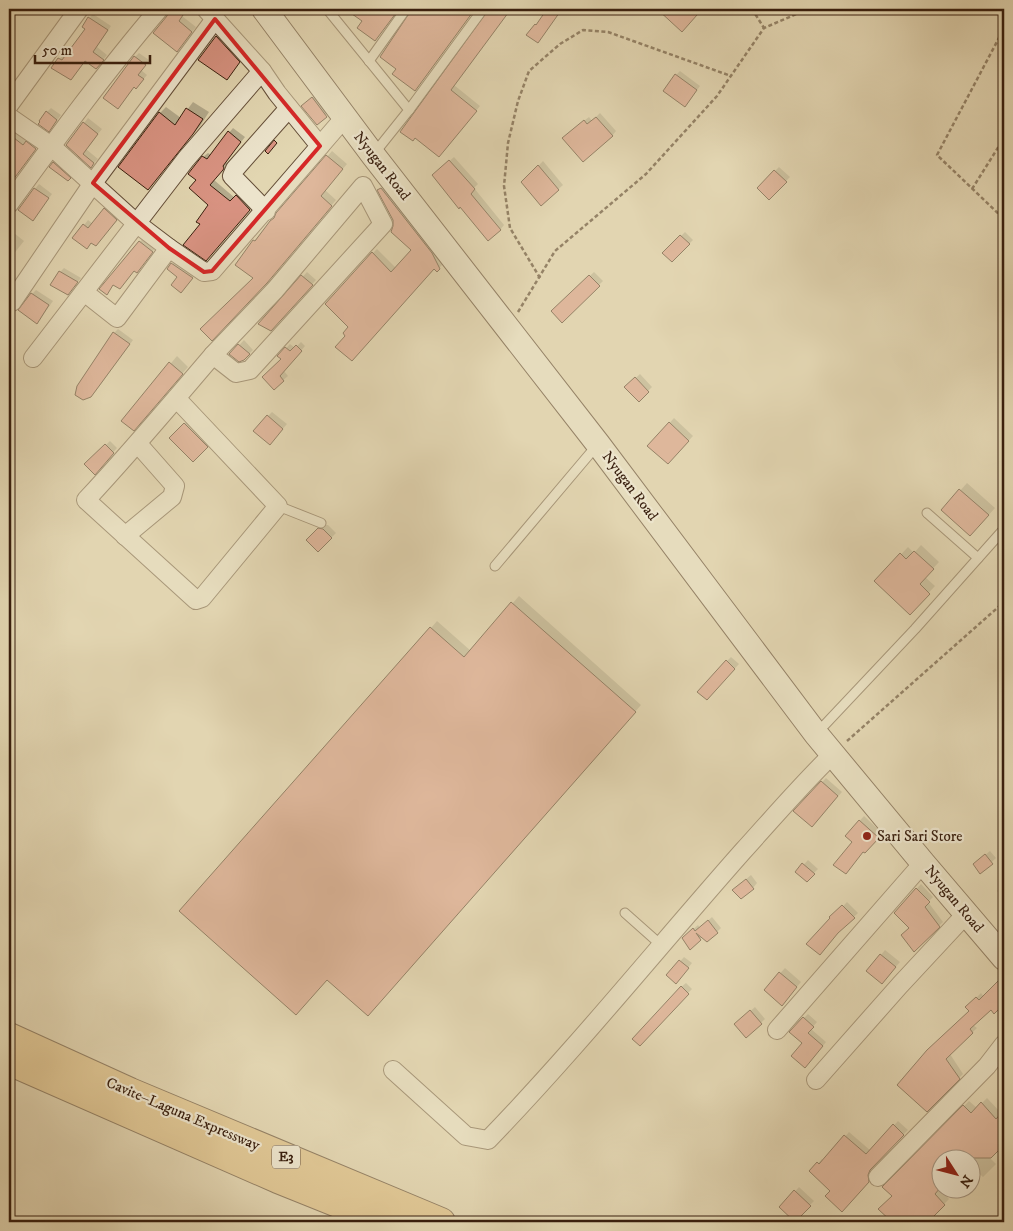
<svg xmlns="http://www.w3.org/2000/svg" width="1013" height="1231" viewBox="0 0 1013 1231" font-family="'IM FELL DW Pica',serif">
<rect width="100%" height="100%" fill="#e2d6b1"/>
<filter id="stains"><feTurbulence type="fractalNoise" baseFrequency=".004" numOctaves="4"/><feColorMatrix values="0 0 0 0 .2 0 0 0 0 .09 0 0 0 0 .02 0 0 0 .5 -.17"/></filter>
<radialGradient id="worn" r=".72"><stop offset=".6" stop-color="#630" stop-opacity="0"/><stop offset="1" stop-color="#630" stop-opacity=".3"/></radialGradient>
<g fill="#0003">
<path d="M170,9H187L182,16L196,27L181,46Z"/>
<path d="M347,9H398L375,39L364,21Z"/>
<path d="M413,9H475L419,85L398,68Z"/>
<path d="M490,9H511L454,85L480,106L443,151L416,137L489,13Z"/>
<path d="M659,9H699L701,10L682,30Z"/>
<path d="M93,14L111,26L97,47L107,55L100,64L85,60L53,67L64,54L66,56L87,29L89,18Z"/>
<path d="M221,33L243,57L231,74L200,59Z"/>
<path d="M139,53L149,60L141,70L147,75L136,88L135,57Z"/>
<path d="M9,69L15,74L9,82Z"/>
<path d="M680,71L700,86L689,101L676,75Z"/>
<path d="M317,93L330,111L317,123L307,102Z"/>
<path d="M193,102L209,112L200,126L148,188L160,113L166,107L181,118Z"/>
<path d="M51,108L61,115L53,126L47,112Z"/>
<path d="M600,113L616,131L612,136L568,133L589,117L592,121Z"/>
<path d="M88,118L102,129L86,149L98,159L91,166L67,145Z"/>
<path d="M233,128L245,137L226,161L227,164L214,180L235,198L241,192L253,205L211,255L201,224L209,205L198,179L203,157L208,153L211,155Z"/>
<path d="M13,130L28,141L31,138L39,144L10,182L9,181V134Z"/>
<path d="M332,151L347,164L325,190L336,200L272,276L255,278L254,241Z"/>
<path d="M454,157L478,184L474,188L504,225L500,230L438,171Z"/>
<path d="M58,159L72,176L68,180L54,163Z"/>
<path d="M543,161L563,185L541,205L523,182Z"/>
<path d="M779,167L790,177L769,199L758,188Z"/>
<path d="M39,184L52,194L33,219L35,189Z"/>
<path d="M383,186L443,264L437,270L434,268L347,335L373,253L377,249L396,268L413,250L395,226L394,219L379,190Z"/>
<path d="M109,205L121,216L100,240L92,242L74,238L88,220L93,224Z"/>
<path d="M9,229L24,241L12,256L9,254Z"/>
<path d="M685,232L693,240L672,261L664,253Z"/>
<path d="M144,237L156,247L141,267L134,269L114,284L107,293L101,289Z"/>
<path d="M177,259L196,273L185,287L179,277L168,269Z"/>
<path d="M64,268L81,278L72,289L60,272Z"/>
<path d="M307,272L316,280L275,326L284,298Z"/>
<path d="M594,272L603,281L562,321L553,311Z"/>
<path d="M36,290L53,301L41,318L32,294Z"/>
<path d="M118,329L133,340L95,392L114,333Z"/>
<path d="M244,340L253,350L244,359L231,354Z"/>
<path d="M301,342L305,346L284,371L288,376L274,388L283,359L279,356L290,344L295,348Z"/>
<path d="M177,356L188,367L140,423L123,421Z"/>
<path d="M640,374L652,387L639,400L626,387Z"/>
<path d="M272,412L287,424L274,439L268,416Z"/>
<path d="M674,418L693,436L668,463L649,446Z"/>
<path d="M189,419L211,442L193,460L171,438Z"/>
<path d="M110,441L117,448L95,473L86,464Z"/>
<path d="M967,483L995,508L977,528L943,510Z"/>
<path d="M323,525H328L336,533L318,551L308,540Z"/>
<path d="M921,545L939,562L925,577L935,586L910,613L876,581L908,547L914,553Z"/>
<path d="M519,596L641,705L375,1007L328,978L431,628L437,621L471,651Z"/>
<path d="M731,657L739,664L707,699L727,661Z"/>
<path d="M826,778L842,792L816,821L795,811Z"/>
<path d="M864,816L882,833L869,847L853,841L847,835Z"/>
<path d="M990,851L996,858L981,872L979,860Z"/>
<path d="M808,860L818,869L811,876L797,872Z"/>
<path d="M751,875L757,883L753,888L738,886Z"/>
<path d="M1004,882V898L997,891Z"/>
<path d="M921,884L933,897L928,902L943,922L914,950L910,928L895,913Z"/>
<path d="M847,902L858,913L840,930L808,944Z"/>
<path d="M712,917L721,928L717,932L702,937L690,948L688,934L698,925L700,928Z"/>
<path d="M885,950L900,962L886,978L868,971Z"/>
<path d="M684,957L692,963L680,978L668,975Z"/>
<path d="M785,968L801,982L786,1000L765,990Z"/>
<path d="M1004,977V1002L994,1012L991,1009L973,1025L977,1028L950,1054L963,1074L927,1110L899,1085L970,1011L967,1007L981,993L984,997Z"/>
<path d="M686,983L692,989L640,1044L681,987Z"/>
<path d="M755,1007L765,1019L746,1036L740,1020Z"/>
<path d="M808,1014L817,1022L811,1029L826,1042L810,1062L803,1043L804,1018Z"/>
<path d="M987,1098L1002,1114L1004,1112V1143L990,1158L996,1164L983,1177L970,1165V1158H940V1188L949,1199L927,1222H917L913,1219L910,1222H894L880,1209L893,1196L884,1187L969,1101L977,1108Z"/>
<path d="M898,1121L908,1130L874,1164L871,1170L873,1177L842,1210L832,1191L811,1171L822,1159L824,1161L849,1132L871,1151Z"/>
<path d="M799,1187L814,1201L795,1220L781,1207Z"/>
</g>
<g fill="#d99382" stroke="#391f0e">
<path d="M169,9H187L179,21L192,32L177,52L153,33L167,16Z"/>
<path d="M345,9H399L375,41L357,28L362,21Z"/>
<path d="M412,9H475L415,91L392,74L396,69L380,57Z"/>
<path d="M489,9H511L451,90L477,111L439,157L415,138L413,141L400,132Z"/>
<path d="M547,9H562L538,43L526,35L535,24L536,25Z"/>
<path d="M657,9H690L697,15L682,32Z"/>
<path d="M88,17L108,30L93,52L104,60L96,69L85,61L71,80L51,68L58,58L62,60L85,29L82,27Z"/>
<path d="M216,36L240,62L227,80L198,60Z"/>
<path d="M134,56L146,65L138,75L144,79L136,89L134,87L118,109L103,98Z"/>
<path d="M675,74L697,90L685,107L663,91Z"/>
<path d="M312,97L327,117L317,125L301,106Z"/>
<path d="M186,108L203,119L193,134L148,190L118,167L159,112L175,125Z"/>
<path d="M46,111L57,120L49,132L38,124L40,122L39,121Z"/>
<path d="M596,117L613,136L583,162L562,138L584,120L587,124Z"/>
<path d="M83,122L98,134L83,154L94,163L91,168L66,145Z"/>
<path d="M228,131L241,142L223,166L224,168L223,170L210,185L230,201L236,195L250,210L206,261L183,245L200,224L196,222L208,205L189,188L196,180L188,174L202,156L207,159Z"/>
<path d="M9,134L23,145L26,141L36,149L10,184L9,183Z"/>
<path d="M274,140L277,143L268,154L265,151Z"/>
<path d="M326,155L343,169L321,196L332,206L267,283L212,341L200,329L253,278L235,265L253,240L255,241L270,221L274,218L276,213Z"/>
<path d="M449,160L475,189L471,194L501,230L488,241L460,207L459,209L432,175Z"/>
<path d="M53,162L71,178L68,181L49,167Z"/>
<path d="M538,165L559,190L541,206L521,182Z"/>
<path d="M774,170L787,182L769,200L757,188Z"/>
<path d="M34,188L49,198L33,221L18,210Z"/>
<path d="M381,188L432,253L440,269L437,272L434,269L352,361L335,347L345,336L343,333L348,327L325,304L372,252L391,272L411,250L391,232L393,226V220L377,190Z"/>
<path d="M104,208L117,220L96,246L91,243L87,249L72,238L83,224L88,228Z"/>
<path d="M680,235L690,244L672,262L662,253Z"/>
<path d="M139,241L153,252L137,273L134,271L120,289L113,285L107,295L99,289Z"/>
<path d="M171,263L193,278L181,293L171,285L177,277L167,269Z"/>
<path d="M59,271L78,282L68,295L50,285Z"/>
<path d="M301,275L313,285L271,331L258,324Z"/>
<path d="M589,275L600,286L562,323L551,311Z"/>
<path d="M31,293L49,305L37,324L18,310Z"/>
<path d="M113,332L130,344L91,397L83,400L75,395L77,386Z"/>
<path d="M238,344L250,354L244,360L239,362L229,354Z"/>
<path d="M296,345L302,351L280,376L284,381L274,390L262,377L281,359L277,356L285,347L290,351Z"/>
<path d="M169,362L183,374L134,431L121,421Z"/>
<path d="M635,377L649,392L639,402L624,387Z"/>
<path d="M267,415L283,429L270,445L253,431Z"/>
<path d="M669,422L689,441L668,464L647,446Z"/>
<path d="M184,423L208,447L193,462L169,438Z"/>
<path d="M105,444L114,453L95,475L84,464Z"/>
<path d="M959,489L989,515L970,536L941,510Z"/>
<path d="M318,528L323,529L332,538L318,552L306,540Z"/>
<path d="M914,551L934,569L920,584L930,594L910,615L874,581L900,553L906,559Z"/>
<path d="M511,602L636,712L368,1016L327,980L296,1015L179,911L430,627L464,657Z"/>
<path d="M726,660L735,669L707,700L697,692Z"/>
<path d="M821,781L838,796L812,827L793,811Z"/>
<path d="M859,820L879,838L865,853L863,852L846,874L833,865L852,842L845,836Z"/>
<path d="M985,854L993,864L980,874L973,864Z"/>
<path d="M802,863L815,874L807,882L795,872Z"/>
<path d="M746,879L754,889L741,899L732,890Z"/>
<path d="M916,888L930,902L925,907L940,927L914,952L901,935L909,928L894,913Z"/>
<path d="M842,905L855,918L838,933L820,955L806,944L830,918L829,917Z"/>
<path d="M708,920L718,933L707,942L696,933L701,940L690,950L682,938L693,928L695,931Z"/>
<path d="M880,954L896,967L882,984L866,971Z"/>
<path d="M679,960L689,968L676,984L666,975Z"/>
<path d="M779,972L797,987L782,1006L764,990Z"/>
<path d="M1004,975V1004L994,1014L991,1010L970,1029L973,1033L946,1059L960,1079L927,1112L897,1085L927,1050L969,1011L965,1007L976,997L979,1000Z"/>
<path d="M681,986L689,994L640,1046L632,1039Z"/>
<path d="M750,1010L762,1024L746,1038L734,1024Z"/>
<path d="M803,1017L814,1027L808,1033L823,1046L805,1068L791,1056L802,1043L789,1032Z"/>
<path d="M981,1102L996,1119L1004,1110V1145L991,1158H940V1188L935,1194L945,1205L928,1222H892L878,1209L892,1196L882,1187L963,1105L971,1113Z"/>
<path d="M893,1124L904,1135L870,1170L868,1175L869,1182L842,1212L825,1196L830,1191L809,1171L817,1162L819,1164L844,1135L866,1154Z"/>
<path d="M794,1190L811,1206L795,1222L779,1207Z"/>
</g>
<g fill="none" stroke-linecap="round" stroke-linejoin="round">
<defs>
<g id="service">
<path d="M327,9L409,110L373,155"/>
<path d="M369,61L406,9"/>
<path d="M409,110L483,9"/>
<path d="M278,506L321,523"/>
<path d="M927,513L978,558"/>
<path d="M495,566L598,444"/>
<path d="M817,733L915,629L1004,529"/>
<path d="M625,913L661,945"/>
</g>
<g id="minor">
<path d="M9,105L79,9"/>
<path d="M9,117L51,146L136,223L169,248L204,272L212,271L320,146L277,93L262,71"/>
<path d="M320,146L345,117"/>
<path d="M363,186L383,224L250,370L236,373L213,355L275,290Z"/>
<path d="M9,204C57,138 106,71 159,9"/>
<path d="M266,211L232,176L235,169L289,108"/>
<path d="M84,292L117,318L169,248"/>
<path d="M9,299L12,302L93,183L215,19"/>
<path d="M33,358L186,159L262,71L206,9"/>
<path d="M176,398L278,506L202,598L196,600L86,500C130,453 171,404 213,355"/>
<path d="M125,536L172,497L175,486L138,444"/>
<path d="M777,1030L923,863"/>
<path d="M393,1070L466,1136L488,1140C577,1048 658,947 743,851C773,818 801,785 833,754"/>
<path d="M816,1080L900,985L966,914"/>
<path d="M878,1177L987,1066L1004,1044"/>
</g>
<path id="secondary" d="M264,9L373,155L598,444L816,734L923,863L1004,958"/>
<g id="motorway">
<path d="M9,1037L130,1092L441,1222"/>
<path d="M9,1061L278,1179L385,1222"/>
</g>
</defs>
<use href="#service" stroke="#634d37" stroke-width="11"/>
<use href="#minor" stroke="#634d37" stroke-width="20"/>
<use href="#secondary" stroke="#391f0e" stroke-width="26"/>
<use href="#motorway" stroke="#391f0e" stroke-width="30"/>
<g stroke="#391f0e" stroke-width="2.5" stroke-dasharray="4 2.5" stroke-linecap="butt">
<path d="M752,9L764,28"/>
<path d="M1004,36L1001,34L937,155L1004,219"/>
<path d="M972,189L1004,138"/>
<path d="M540,278L510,228L504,186L508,143L518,101L529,71L560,44L583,30L608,32L731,76"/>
<path d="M518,312L555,251L646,174L717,96L764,28L808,9"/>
<path d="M847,741L1004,602"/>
</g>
<use href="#service" stroke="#ece4cc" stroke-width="9"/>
<use href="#minor" stroke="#ece4cc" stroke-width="18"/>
<use href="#secondary" stroke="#ece4cc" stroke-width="24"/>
<use href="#motorway" stroke="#e1bb78" stroke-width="28"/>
</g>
<path d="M0 0H1013V1231H0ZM215,19L320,146L212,271L204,272L169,248L93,183Z" fill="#e2d6b1" fill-opacity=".55" fill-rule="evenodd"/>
<path fill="none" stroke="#d62828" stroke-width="4" stroke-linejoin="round" d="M215,19L320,146L212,271L204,272L169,248L93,183Z"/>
<circle fill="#8f2418" stroke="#ece4cc" stroke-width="2" cx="867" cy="836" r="5"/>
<g text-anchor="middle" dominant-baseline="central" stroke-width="4.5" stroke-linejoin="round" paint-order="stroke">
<rect fill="#ece4cc" stroke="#6f5a47" stroke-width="1" x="272" y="1145.5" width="28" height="23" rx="4"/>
<g font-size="14" font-weight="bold" fill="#391f0e">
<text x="286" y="1157">E3</text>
</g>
<g font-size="15" fill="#391f0e" stroke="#ece4cc">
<text transform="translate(382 166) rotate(52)">Nyugan Road</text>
<text transform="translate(630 486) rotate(53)">Nyugan Road</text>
<text transform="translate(954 899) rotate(50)">Nyugan Road</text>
<text transform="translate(183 1114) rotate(23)">Cavite–Laguna Expressway</text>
</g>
<g font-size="15" fill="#391f0e" stroke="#ece4cc" text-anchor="start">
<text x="877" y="836">Sari Sari Store</text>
</g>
</g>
<rect width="1013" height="1231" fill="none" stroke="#e2d6b1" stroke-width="30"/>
<rect x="10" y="10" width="993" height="1211" fill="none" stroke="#391f0e" stroke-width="2.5"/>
<rect x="15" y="15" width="983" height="1201" fill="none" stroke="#391f0e"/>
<g transform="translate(956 1174) rotate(126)"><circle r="24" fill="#ece4cc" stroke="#a49580"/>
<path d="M0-4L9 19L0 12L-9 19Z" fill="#8f2418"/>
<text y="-8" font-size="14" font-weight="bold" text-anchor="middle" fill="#391f0e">N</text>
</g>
<path d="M35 55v8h115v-8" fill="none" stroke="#391f0e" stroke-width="2.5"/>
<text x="42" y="55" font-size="15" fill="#391f0e" stroke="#ece4cc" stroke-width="4" paint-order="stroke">50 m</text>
<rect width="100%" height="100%" filter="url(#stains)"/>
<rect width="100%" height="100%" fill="url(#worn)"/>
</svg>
